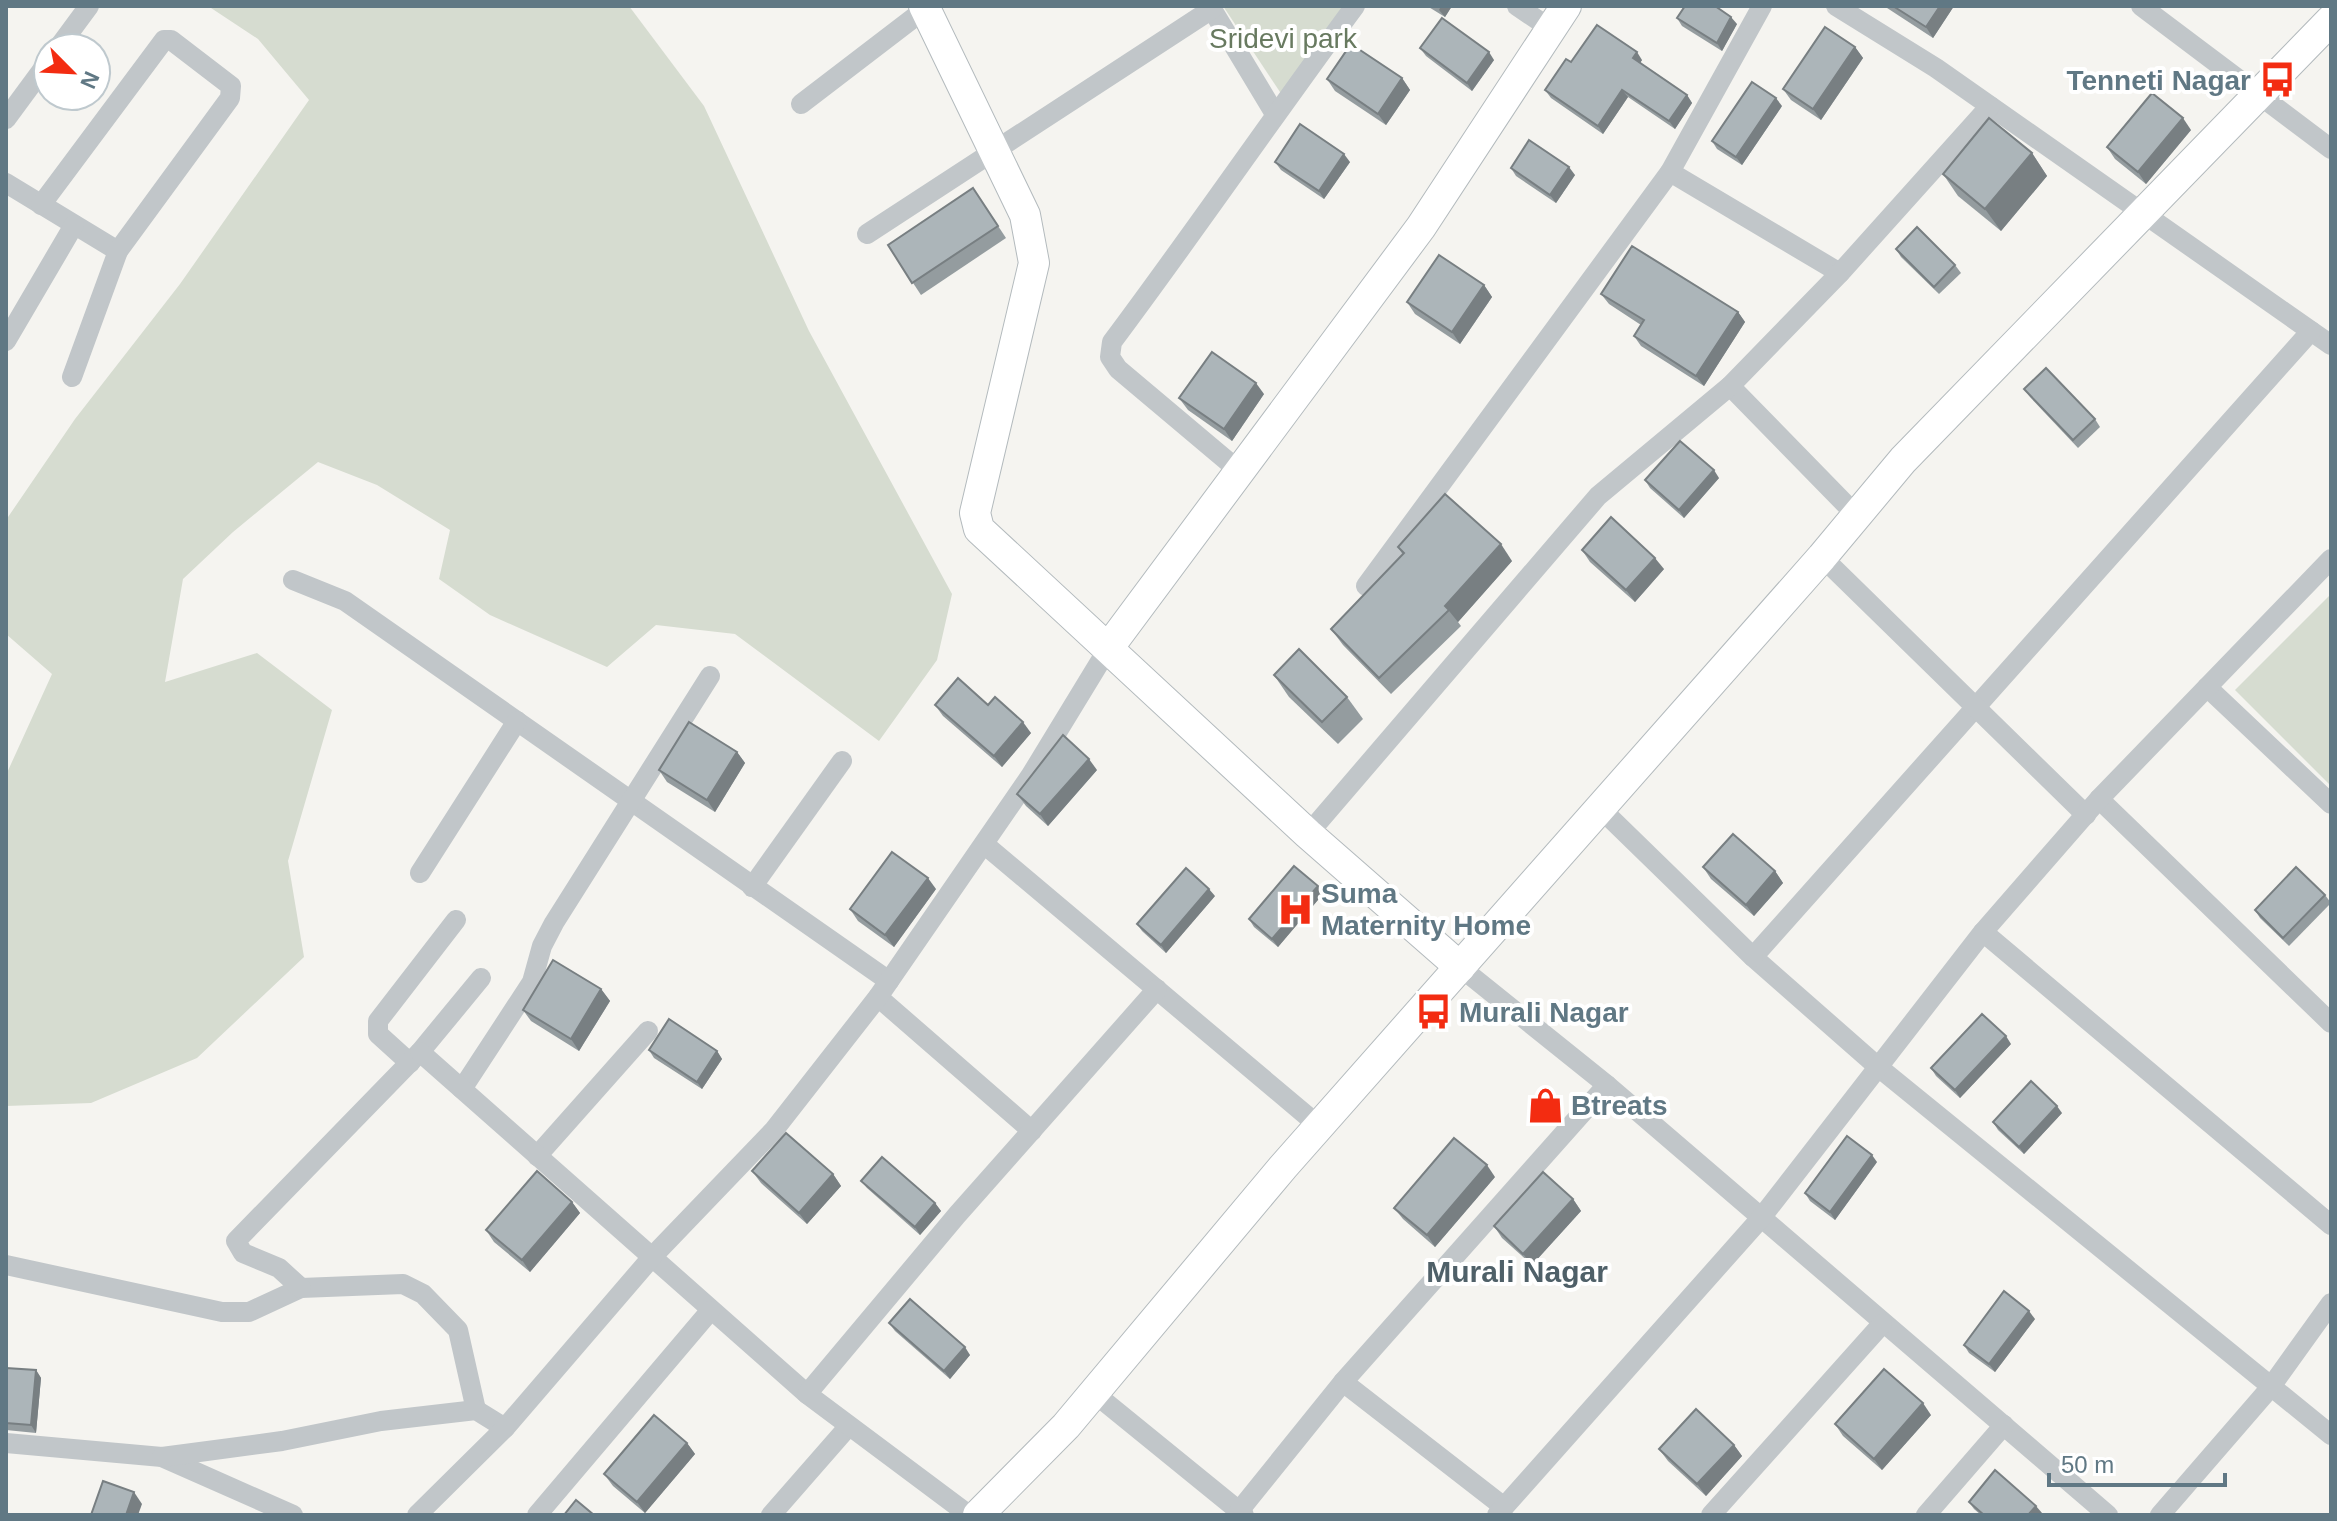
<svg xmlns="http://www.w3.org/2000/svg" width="2337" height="1521" viewBox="0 0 2337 1521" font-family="Arial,sans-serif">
<rect width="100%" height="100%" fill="#f5f4f0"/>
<g fill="#d6dcd0">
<path d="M208,6H629L704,106L809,331L952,594L937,660L879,741L735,634L656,625L607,667L490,615L439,579L450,530L377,485L318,462L233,532L183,579L165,682L257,653L332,710L288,861L304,957L197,1058L91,1103L6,1106V775L52,674L6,634V520L75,419L180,284L309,100L258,39Z"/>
<path d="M1223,6H1344L1282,95Z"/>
<path d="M2331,594V786L2235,690Z"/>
</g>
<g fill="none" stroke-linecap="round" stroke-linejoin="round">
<defs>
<g id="secondary">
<path d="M924,6L1025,215L1034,263L975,513L979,529L1308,834L1460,967"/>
<path d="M1109,647L1421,227L1566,6"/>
<path d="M978,1515L1066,1426L1283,1167L1822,557L1903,460L2331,20"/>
</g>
</defs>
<use href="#secondary" stroke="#b3babd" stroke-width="32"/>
<g stroke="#c1c6c9" stroke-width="20">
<path d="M1210,6L1275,114"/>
<path d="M1517,6L1551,29"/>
<path d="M1836,6L1936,68L2331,345"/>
<path d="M2141,6L2331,149"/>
<path d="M58,48L89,6"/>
<path d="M801,104L929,6"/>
<path d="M6,119L48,62"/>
<path d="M1670,172L1840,273"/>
<path d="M6,183L118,251"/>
<path d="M41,205L164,40H171L231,86L230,98L118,251L72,377"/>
<path d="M867,234L1212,9"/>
<path d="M2311,331L1753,957L1877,1066L2331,1435"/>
<path d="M6,341L74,225"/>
<path d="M1730,386L1857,516"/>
<path d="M1238,470L1118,369L1110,357L1112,342C1195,231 1273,117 1355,6"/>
<path d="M1822,557L2086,815"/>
<path d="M293,580L345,601L889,981"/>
<path d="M1366,586L1670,172L1762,6"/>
<path d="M2207,687L2331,804"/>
<path d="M2099,799L2331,1023"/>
<path d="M1600,808L1753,957"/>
<path d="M1308,834L1598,496L1730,386L1840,273L1990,106"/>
<path d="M984,844L1319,1126"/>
<path d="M420,873L517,721"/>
<path d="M752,887L842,761"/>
<path d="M1983,932L2331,1225"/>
<path d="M1460,967L1607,1085L2108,1515"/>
<path d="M878,997L1032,1131"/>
<path d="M410,1063L378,1034V1021L456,920"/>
<path d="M462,1089L532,982L542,946L554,923L710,676"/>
<path d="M537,1156L648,1031"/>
<path d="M6,1265L222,1312H249L301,1288L403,1284L423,1294L458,1330L476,1410"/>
<path d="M301,1288L279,1268L243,1253L236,1241L420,1052L481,978"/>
<path d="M1343,1382L1504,1507"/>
<path d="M1094,1393L1244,1515"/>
<path d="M807,1394L652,1257L774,1130L878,997L1031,775L1109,647"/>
<path d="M6,1443L162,1457L293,1515"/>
<path d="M162,1457L282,1441L381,1421L476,1410L505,1428"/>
<path d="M1239,1511L1343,1382L1607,1085"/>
<path d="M417,1515L505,1428L652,1257L420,1052"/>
<path d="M537,1515L710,1311"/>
<path d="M771,1515L848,1427"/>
<path d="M969,1515L807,1394L957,1215L1157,989"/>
<path d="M1497,1515L1761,1218L1983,932L2099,799L2331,559"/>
<path d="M1711,1515L1882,1324"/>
<path d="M1926,1515L2004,1425"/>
<path d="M2160,1515L2270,1388L2331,1303"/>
</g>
<use href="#secondary" stroke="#fff" stroke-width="30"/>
</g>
<g fill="#949c9f">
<path d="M1427,6H1452L1445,17Z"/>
<path d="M1884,6H1954L1933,38Z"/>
<path d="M1677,18L1737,24L1722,51L1682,26Z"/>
<path d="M1855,47L1863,58L1821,120L1791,100L1783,89Z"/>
<path d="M1420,48L1494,60L1472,91L1426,56Z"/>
<path d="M1642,60L1640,63L1687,95L1692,103L1675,129L1628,97L1603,134L1551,98L1545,90L1571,62Z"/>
<path d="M1402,78L1410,90L1386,125L1335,91L1327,79Z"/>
<path d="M1782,106L1742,165L1717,149L1712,141Z"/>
<path d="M2191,130L2146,184L2115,159L2107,147Z"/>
<path d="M2032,153L2047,176L2001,231L1958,196L1943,174Z"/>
<path d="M1275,162H1350L1324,199L1281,170Z"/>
<path d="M1511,168L1575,175L1556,203L1516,176Z"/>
<path d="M973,188L1006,238L921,295L888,245Z"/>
<path d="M1896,249L1955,265L1961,273L1939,294L1901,257Z"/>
<path d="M1484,285L1492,297L1460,344L1415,314L1407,302Z"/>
<path d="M1601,294L1738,312L1745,322L1704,386L1641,346L1634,336L1641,325L1609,304Z"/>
<path d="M2024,389L2095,419L2100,427L2078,448L2030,397Z"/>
<path d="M1264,394L1232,441L1188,410L1179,398Z"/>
<path d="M1719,478L1684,518L1650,488L1645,480Z"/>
<path d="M1398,547L1512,561L1458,622L1461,626L1391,694L1343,645L1331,629L1403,555Z"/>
<path d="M1582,550L1664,569L1635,602L1590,562Z"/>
<path d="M1274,675L1347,697L1363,719L1338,744L1289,697Z"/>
<path d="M935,705H988L1031,733L1002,767L943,716Z"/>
<path d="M737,752L745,763L715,812L667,782L659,770Z"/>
<path d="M1097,770L1048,826L1026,806L1017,794Z"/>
<path d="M1703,867L1775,871L1783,883L1754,916L1711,879Z"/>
<path d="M936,889L894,947L858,921L850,909Z"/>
<path d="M1323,894L1278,947L1254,927L1249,919Z"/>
<path d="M2325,895L2331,903L2289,946L2260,918L2255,910Z"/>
<path d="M1215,896L1166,953L1142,931L1137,924Z"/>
<path d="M601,989L610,1001L579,1051L531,1021L523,1010Z"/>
<path d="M2011,1044L1960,1098L1936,1076L1931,1068Z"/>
<path d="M649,1050L717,1051L722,1059L702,1089L654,1058Z"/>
<path d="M2062,1113L2024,1154L1998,1130L1993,1122Z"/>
<path d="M1877,1162L1835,1220L1810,1201L1805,1193Z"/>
<path d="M752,1171L833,1174L841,1186L807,1224L761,1183Z"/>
<path d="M1495,1177L1435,1247L1403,1219L1394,1208Z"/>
<path d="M861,1181L935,1203L941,1211L920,1235L867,1188Z"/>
<path d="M1573,1199L1581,1211L1532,1265L1502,1238L1494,1226Z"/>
<path d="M572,1202L580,1213L530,1272L494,1242L486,1230Z"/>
<path d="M2035,1319L1995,1372L1969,1353L1964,1345Z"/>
<path d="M889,1323L970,1355L950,1379L895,1331Z"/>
<path d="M6,1368L36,1370L41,1378L36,1433L6,1430Z"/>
<path d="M1931,1415L1882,1470L1843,1436L1835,1424Z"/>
<path d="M687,1443L695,1454L645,1513L613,1486L604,1474Z"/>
<path d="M1734,1445L1742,1456L1706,1496L1668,1461L1659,1449Z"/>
<path d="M1969,1502L2042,1513L2040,1515H1981L1974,1509Z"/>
</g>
<g fill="#787f82">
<path d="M1441,6H1452L1445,17L1439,10Z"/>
<path d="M1940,6H1954L1933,38L1926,27Z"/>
<path d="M1731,17L1737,24L1722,51L1717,43Z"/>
<path d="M1855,47L1863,58L1821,120L1813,109Z"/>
<path d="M1489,52L1494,60L1472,91L1467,83Z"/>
<path d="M1637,52L1642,60L1638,66L1633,58Z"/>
<path d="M1402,78L1410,90L1386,125L1378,114Z"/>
<path d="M1622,90L1628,97L1603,134L1598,126Z"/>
<path d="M1687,95L1692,103L1675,129L1669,121Z"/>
<path d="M1776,98L1782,106L1742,165L1736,157Z"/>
<path d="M2183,118L2191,130L2146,184L2138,172Z"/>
<path d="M2032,153L2047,176L2001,231L1985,209Z"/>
<path d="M1344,154L1350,162L1324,199L1319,191Z"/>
<path d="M1569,167L1575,175L1556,203L1550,195Z"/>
<path d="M1484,285L1492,297L1460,344L1452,332Z"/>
<path d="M1738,312L1745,322L1704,386L1696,376Z"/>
<path d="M1256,383L1264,394L1232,441L1224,429Z"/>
<path d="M1714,470L1719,478L1684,518L1679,510Z"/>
<path d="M1501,544L1512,561L1458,622L1445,606Z"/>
<path d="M1655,558L1664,569L1635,602L1626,590Z"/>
<path d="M1023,722L1031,733L1002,767L994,756Z"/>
<path d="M737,752L745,763L715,812L707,800Z"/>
<path d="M1089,759L1097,770L1048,826L1040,814Z"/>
<path d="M1775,871L1783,883L1754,916L1746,905Z"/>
<path d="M928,878L936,889L894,947L885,935Z"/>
<path d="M1318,886L1323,894L1278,947L1272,939Z"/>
<path d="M1209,889L1215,896L1166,953L1161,945Z"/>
<path d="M601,989L610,1001L579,1051L571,1039Z"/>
<path d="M2006,1036L2011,1044L1960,1098L1955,1090Z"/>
<path d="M717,1051L722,1059L702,1089L697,1082Z"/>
<path d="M2057,1106L2062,1113L2024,1154L2019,1147Z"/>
<path d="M1872,1155L1877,1162L1835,1220L1830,1212Z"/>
<path d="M1487,1165L1495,1177L1435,1247L1427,1235Z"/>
<path d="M833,1174L841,1186L807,1224L799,1213Z"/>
<path d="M1573,1199L1581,1211L1532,1265L1523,1254Z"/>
<path d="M572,1202L580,1213L530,1272L522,1260Z"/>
<path d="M935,1203L941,1211L920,1235L915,1227Z"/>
<path d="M2029,1311L2035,1319L1995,1372L1989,1364Z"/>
<path d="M965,1347L970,1355L950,1379L944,1371Z"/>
<path d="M36,1370L41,1378L36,1433L31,1425Z"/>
<path d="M1923,1403L1931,1415L1882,1470L1874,1459Z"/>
<path d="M687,1443L695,1454L645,1513L637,1502Z"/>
<path d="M1734,1445L1742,1456L1706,1496L1697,1484Z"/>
<path d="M134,1492L142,1504L138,1515H126Z"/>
<path d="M2036,1506L2042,1513L2040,1515H2028Z"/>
</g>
<g fill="#acb5b9" stroke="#787f82" stroke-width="2">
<path d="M1685,6H1715L1731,17L1717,43L1677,18Z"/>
<path d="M1893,6H1940L1926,27Z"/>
<path d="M1442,18L1489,52L1467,83L1420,48Z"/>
<path d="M1597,25L1637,52L1633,58L1687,95L1669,121L1622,90L1598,126L1545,90L1566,59L1571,62Z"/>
<path d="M1825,27L1855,47L1813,109L1783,89Z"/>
<path d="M1351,44L1402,78L1378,114L1327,79Z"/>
<path d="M1752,82L1776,98L1736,157L1712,141Z"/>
<path d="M2152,93L2183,118L2138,172L2107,147Z"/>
<path d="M1989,118L2032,153L1985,209L1943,174Z"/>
<path d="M1300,124L1344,154L1319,191L1275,162Z"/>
<path d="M1529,140L1569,167L1550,195L1511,168Z"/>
<path d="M973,188L998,226L912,283L888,245Z"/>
<path d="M1917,227L1955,265L1934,287L1896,249Z"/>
<path d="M1632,246L1738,312L1696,376L1634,336L1644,320L1601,294Z"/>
<path d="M1439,255L1484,285L1452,332L1407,302Z"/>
<path d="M1212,352L1256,383L1224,429L1179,398Z"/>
<path d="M2046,368L2095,419L2073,440L2024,389Z"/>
<path d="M1680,441L1714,470L1679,510L1645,480Z"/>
<path d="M1445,494L1501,544L1445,606L1449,610L1379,678L1331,629L1404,553L1398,547Z"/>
<path d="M1611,517L1655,558L1626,590L1582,550Z"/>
<path d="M1299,649L1347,697L1322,722L1274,675Z"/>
<path d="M958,678L988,705L995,697L1023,722L994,756L935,705Z"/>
<path d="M689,722L737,752L707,800L659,770Z"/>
<path d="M1063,735L1089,759L1040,814L1017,794Z"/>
<path d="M1733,834L1775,871L1746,905L1703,867Z"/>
<path d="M892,852L928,878L885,935L850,909Z"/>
<path d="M1294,866L1318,886L1272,939L1249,919Z"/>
<path d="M2296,867L2325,895L2283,938L2255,910Z"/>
<path d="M1186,868L1209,889L1161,945L1137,924Z"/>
<path d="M553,960L601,989L571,1039L523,1010Z"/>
<path d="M1982,1014L2006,1036L1955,1090L1931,1068Z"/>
<path d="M669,1019L717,1051L697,1082L649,1050Z"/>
<path d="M2031,1081L2057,1106L2019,1147L1993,1122Z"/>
<path d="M786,1133L833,1174L799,1213L752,1171Z"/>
<path d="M1847,1136L1872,1155L1830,1212L1805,1193Z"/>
<path d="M1454,1138L1487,1165L1427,1235L1394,1208Z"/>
<path d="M882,1157L935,1203L915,1227L861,1181Z"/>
<path d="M537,1171L572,1202L522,1260L486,1230Z"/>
<path d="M1543,1172L1573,1199L1523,1254L1494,1226Z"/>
<path d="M2004,1291L2029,1311L1989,1364L1964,1345Z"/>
<path d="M910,1299L965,1347L944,1371L889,1323Z"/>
<path d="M6,1368L36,1370L31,1425L6,1423Z"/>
<path d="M1884,1369L1923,1403L1874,1459L1835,1424Z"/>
<path d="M1696,1409L1734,1445L1697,1484L1659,1449Z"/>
<path d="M654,1415L687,1443L637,1502L604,1474Z"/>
<path d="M1995,1470L2036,1506L2028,1515H1984L1969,1502Z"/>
<path d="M103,1481L134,1492L126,1515H91Z"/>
<path d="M576,1500L594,1515H564Z"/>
</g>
<defs>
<symbol id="bus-bare" viewBox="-9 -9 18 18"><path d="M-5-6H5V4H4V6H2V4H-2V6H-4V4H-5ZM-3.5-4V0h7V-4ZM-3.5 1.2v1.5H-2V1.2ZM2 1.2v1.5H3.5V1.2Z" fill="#f32c11" stroke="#fff" stroke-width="2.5" paint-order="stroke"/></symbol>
<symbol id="hospital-bare" viewBox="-9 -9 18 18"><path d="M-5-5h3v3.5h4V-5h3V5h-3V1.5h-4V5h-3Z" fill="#f32c11" stroke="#fff" stroke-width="2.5" paint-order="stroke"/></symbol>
<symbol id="shop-bare" viewBox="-9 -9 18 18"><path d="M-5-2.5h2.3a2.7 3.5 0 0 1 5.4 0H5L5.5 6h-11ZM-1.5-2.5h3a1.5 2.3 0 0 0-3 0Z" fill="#f32c11" stroke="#fff" stroke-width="2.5" paint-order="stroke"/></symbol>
</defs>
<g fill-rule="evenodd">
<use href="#bus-bare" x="2252" y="54" width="51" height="51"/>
<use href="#hospital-bare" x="1270" y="884" width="51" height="51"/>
<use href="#bus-bare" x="1408" y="986" width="51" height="51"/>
<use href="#shop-bare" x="1520" y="1080" width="51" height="51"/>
</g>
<g text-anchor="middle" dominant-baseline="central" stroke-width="8" stroke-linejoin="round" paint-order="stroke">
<g font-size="28" fill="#687a60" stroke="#fff">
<text x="1283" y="38">Sridevi park</text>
</g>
<g font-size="28" font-weight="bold" fill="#607884" stroke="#fff" text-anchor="start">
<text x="2251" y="80" text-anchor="end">Tenneti Nagar</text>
<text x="1321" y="893">Suma<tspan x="1321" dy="32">Maternity Home</tspan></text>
<text x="1459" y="1012">Murali Nagar</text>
<text x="1571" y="1105">Btreats</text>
</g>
<g font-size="30" font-weight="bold" fill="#4f6068" stroke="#fff">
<text x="1517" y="1271">Murali Nagar</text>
</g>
</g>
<rect width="2337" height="1521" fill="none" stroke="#607884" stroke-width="16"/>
<g transform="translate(72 72) rotate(114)"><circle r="38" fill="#ffffff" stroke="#bfc9ce" stroke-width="2"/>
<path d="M0-6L14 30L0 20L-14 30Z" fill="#f32c11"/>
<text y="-12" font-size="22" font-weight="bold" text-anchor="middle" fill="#607884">N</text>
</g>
<path d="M2049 1473v12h176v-12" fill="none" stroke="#607884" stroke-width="4"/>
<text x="2061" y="1473" font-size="24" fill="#607884" stroke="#ffffff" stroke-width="6" paint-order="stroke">50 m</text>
</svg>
